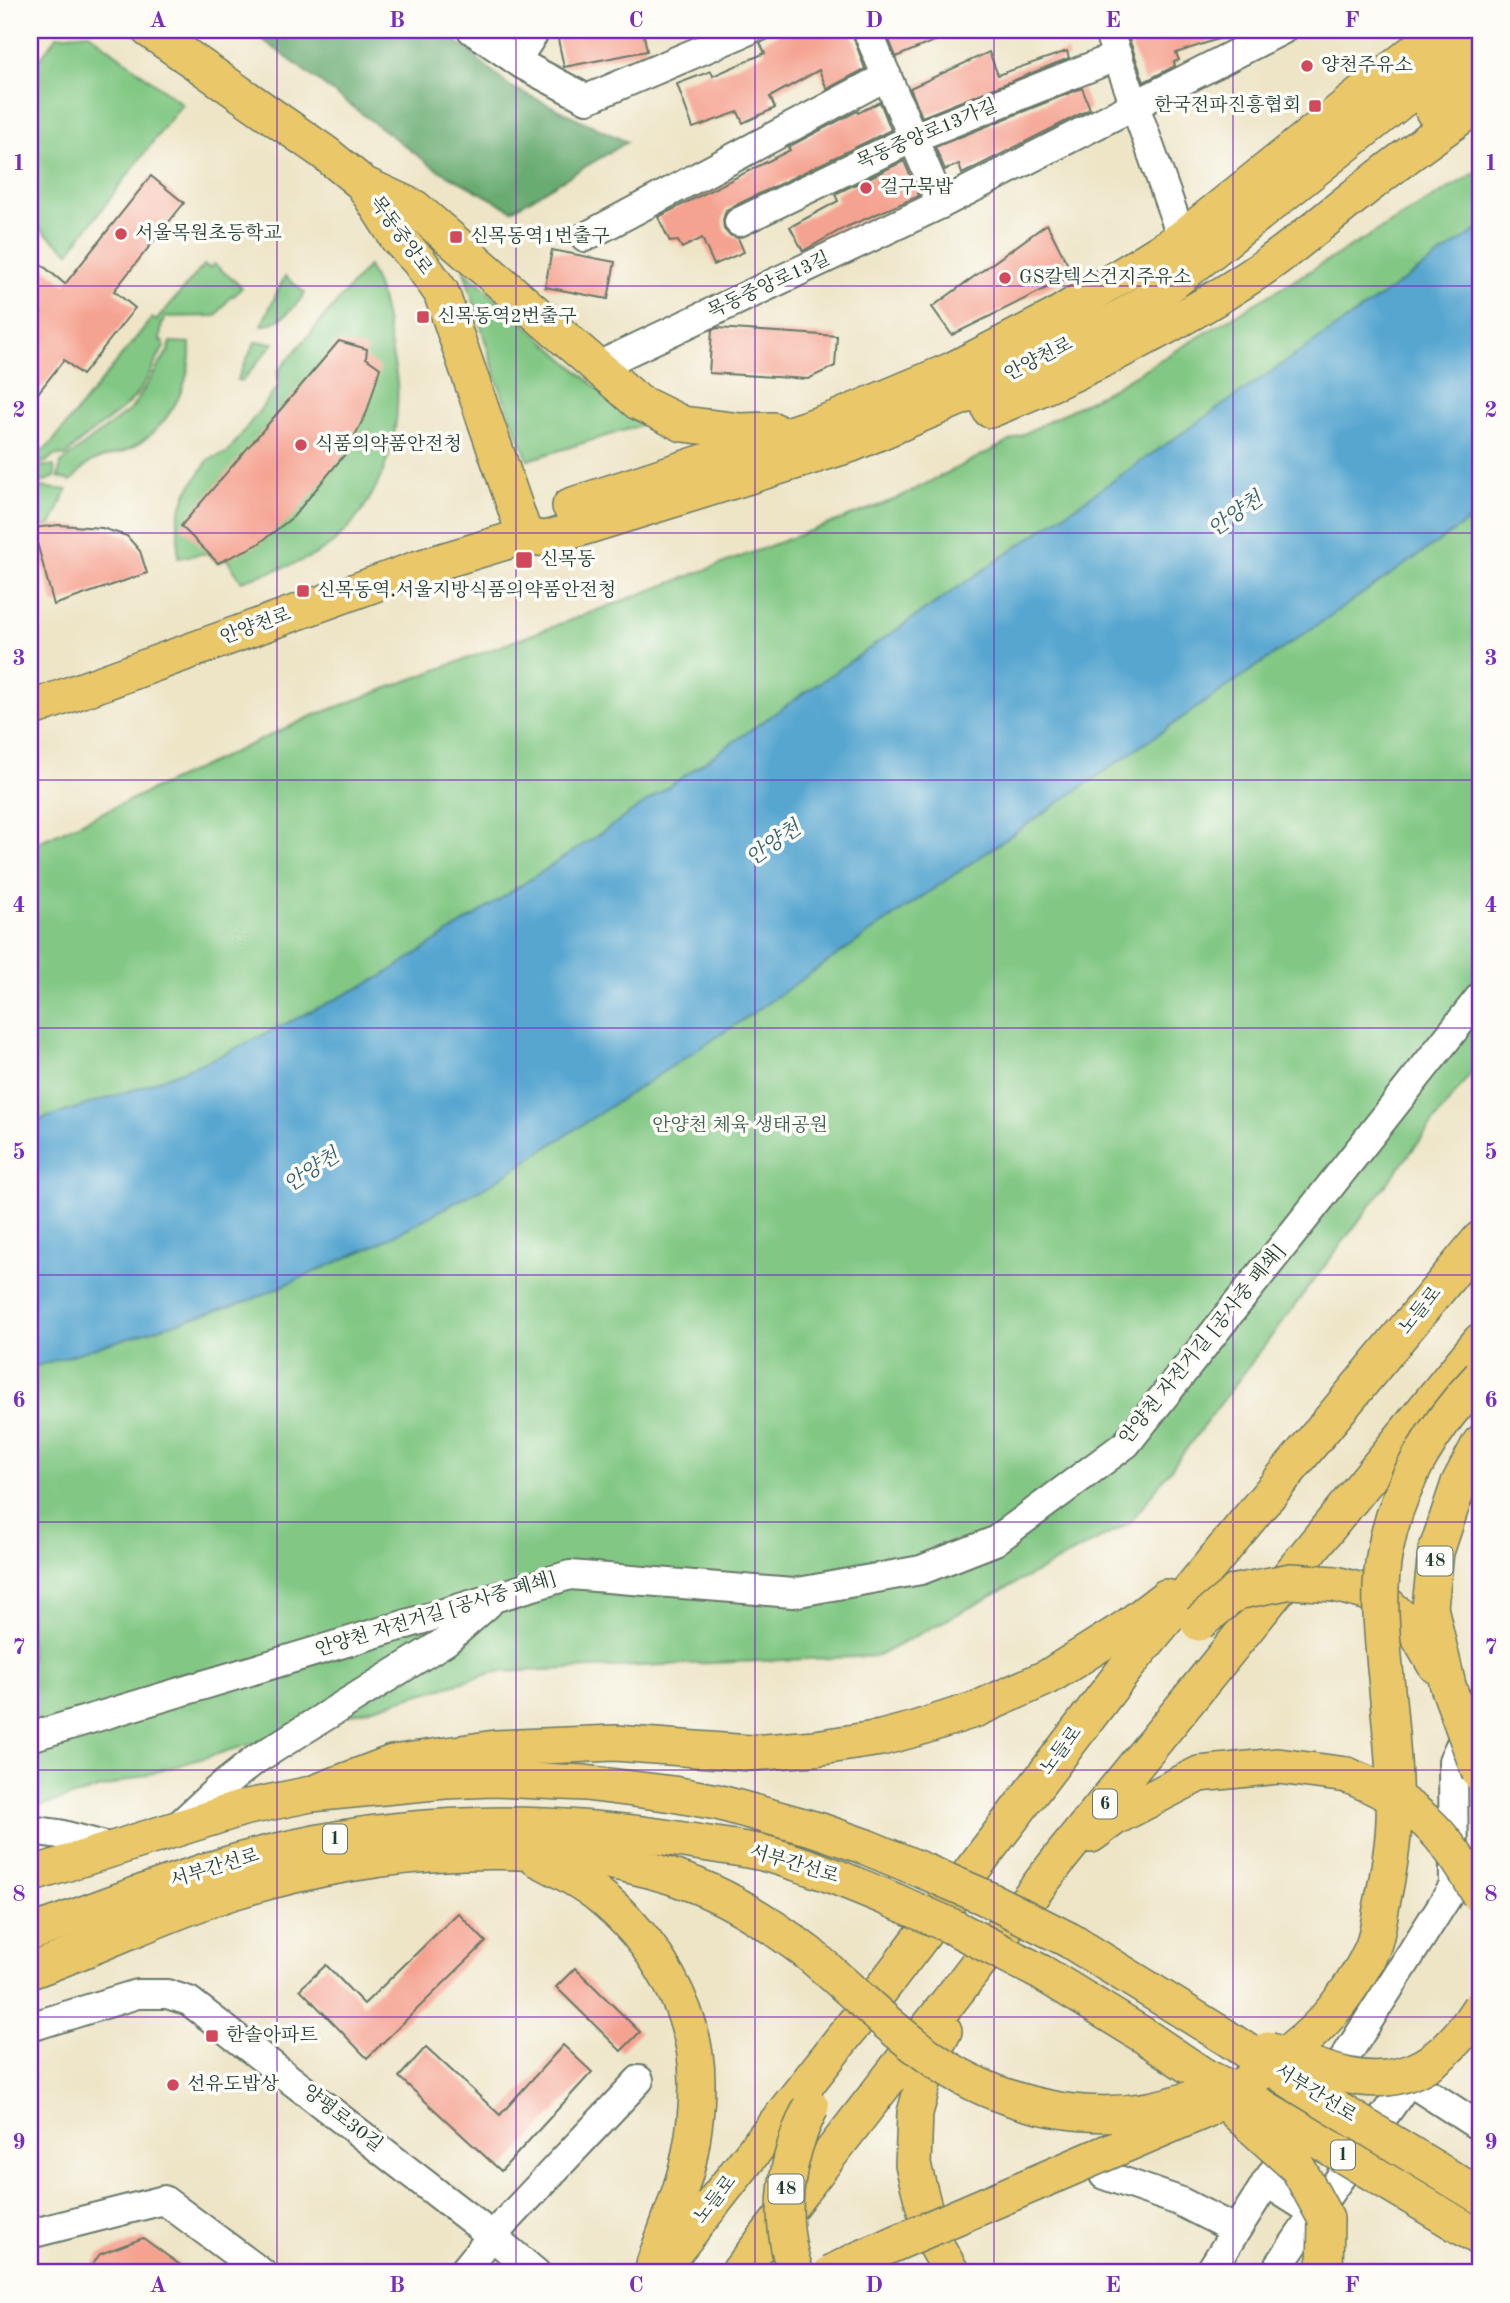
<svg xmlns="http://www.w3.org/2000/svg" width="1510" height="2303" viewBox="0 0 1510 2303" font-family="'Old Standard TT','Noto Serif KR',serif">
<rect width="100%" height="100%" fill="#fdfcf7"/>
<filter id="ink" filterUnits="userSpaceOnUse"><feTurbulence type="fractalNoise" baseFrequency=".0143" numOctaves="2"/><feDisplacementMap in="SourceGraphic" scale="14" xChannelSelector="R" yChannelSelector="G"/><feConvolveMatrix kernelMatrix="1 2 1 2 8 2 1 2 1" color-interpolation-filters="sRGB"/></filter>
<filter id="wash" filterUnits="userSpaceOnUse"><feTurbulence type="fractalNoise" baseFrequency=".00686" numOctaves="4" result="noise"/><feDisplacementMap in="SourceGraphic" scale="28" xChannelSelector="R" yChannelSelector="G"/><feGaussianBlur stdDeviation="1.57" result="paint"/><feColorMatrix in="noise" values="0 0 0 0 0 0 0 0 0 0 0 0 0 0 0 0 0 1.4 0 .05"/><feComposite in="paint" operator="in"/></filter>
<g filter="url(#wash)">
<rect width="100%" height="100%" fill="#eee5c7"/>
<g fill="#82c884" stroke="#50825c" stroke-width="2">
<path d="M89,33L182,104L69,252L30,221V72L57,36Z"/>
<path d="M1480,170V1061L1130,1523L878,1656L496,1672L30,1809V846L310,717L896,499L1106,392Z"/>
<path d="M214,264L242,287L234,296L232,295L216,316L165,317L164,322H162L160,341L164,342V347C153,366 144,388 129,403C109,422 83,435 66,456L54,455L46,462L30,464V453L41,451L50,445L152,318L156,321L204,265L210,268Z"/>
<path d="M368,266C382,292 385,314 390,342C392,356 396,370 397,384C401,443 378,503 334,542C309,563 272,571 241,581L227,559L218,563L207,553L178,558V517L187,492L209,459L227,453L279,385L278,371Z"/>
<path d="M464,270L623,411L642,425L528,460L498,383Z"/>
<path d="M285,276L305,293C293,310 282,322 261,326Z"/>
<path d="M171,342L190,343C192,386 167,431 127,450C116,455 102,456 91,462C83,467 77,475 71,481L58,477L61,463L132,408L168,351Z"/>
<path d="M255,342L274,343L242,381L237,380Z"/>
<path d="M44,466H54L55,477L30,487V468Z"/>
<path d="M40,487L67,490L51,525L33,528L30,512V491Z"/>
</g>
<path fill="#69ac72" stroke="#447453" stroke-width="2" d="M250,30H443L511,87L627,142L512,210L433,167Z"/>
<path fill="#56a6d0" stroke="#3a7282" stroke-width="2" d="M1480,228V513L737,1024L494,1182L380,1243L251,1300L30,1368V1123L142,1087L222,1055L381,977L604,831Z"/>
<g id="blocks">
<g fill="#f5a391">
<path d="M556,30H643L647,51L564,67Z"/>
<path d="M786,30L788,35L804,30H851L865,69L827,89L819,70L770,97L775,108L743,123L738,112L693,128L677,84L711,71L713,76L765,53L760,43Z"/>
<path d="M885,30H961L896,57Z"/>
<path d="M1126,30H1236V33L1176,53L1179,60L1174,62L1175,66L1144,82Z"/>
<path d="M1067,51L1069,58L922,117L910,88L989,52L998,75Z"/>
<path d="M1082,88L1090,109L962,174L959,164L945,170L935,147Z"/>
<path d="M880,102L891,130L726,210L723,220L724,229L729,235L738,238L744,252L714,265L702,238L682,248L678,241L670,242L658,217L790,150L788,147L857,111L858,113Z"/>
<path d="M904,161L919,196L844,228L803,251L790,227L838,201L835,194Z"/>
<path d="M151,176L184,203L114,291L135,308L82,375L64,360L30,403V327L41,313L30,304V255L65,284Z"/>
<path d="M1047,224L1073,275L952,335L932,307Z"/>
<path d="M552,250L615,262L608,299L545,287Z"/>
<path d="M717,328L837,336L835,366L808,379L709,373L712,330Z"/>
<path d="M339,341L367,349L366,358L380,368L367,412L346,453L293,517L257,545L218,563L181,526Z"/>
<path d="M59,525L102,528L127,536L140,551L147,573L54,605L33,528Z"/>
<path d="M458,1913L486,1942L367,2058L300,1989L326,1965L364,2004Z"/>
<path d="M575,1968L640,2032L621,2051L556,1987Z"/>
<path d="M563,2045L592,2072L501,2171L399,2077L426,2047L500,2115Z"/>
<path d="M143,2238L191,2273H86L100,2254Z"/>
</g>
</g>
</g>
<g filter="url(#ink)">
<use href="#blocks" fill-opacity="0" stroke="#677867" stroke-width="2"/>
<g fill="none" stroke-linecap="round" stroke-linejoin="round">
<defs>
<g id="minor">
<path d="M472,30L523,65L587,99L749,30"/>
<path d="M867,30L941,204"/>
<path d="M1108,30L1182,238"/>
<path d="M516,60L536,30"/>
<path d="M739,222L913,138L1118,56"/>
<path d="M585,237L887,76"/>
<path d="M596,367L941,204L1282,30"/>
<path d="M30,1737L570,1575L793,1593L921,1570L995,1541L1126,1444L1480,997"/>
<path d="M175,1829L217,1790L255,1760L446,1641L488,1604"/>
<path d="M30,1830L59,1834L112,1848"/>
<path d="M30,2027L137,1994H167L189,2001L492,2236L536,2273"/>
<path d="M1325,2089L1454,1886L1453,1761L1480,1701"/>
<path d="M1104,2175L1179,2201L1236,2230"/>
<path d="M1266,2182L1315,2213L1274,2273"/>
<path d="M1315,2213L1409,2081L1480,2127"/>
<path d="M30,2234L164,2200L262,2273"/>
<path d="M462,2273L492,2236L639,2080"/>
<path d="M1209,2273L1294,2139"/>
</g>
<g id="major">
<path d="M149,30L325,153L363,184L398,239L419,261L441,292L525,536"/>
<path d="M1433,111L1480,73"/>
<path d="M363,184L415,208L638,402L683,424L741,431L773,430"/>
<path d="M990,410C1080,373 1169,330 1251,276C1294,248 1332,213 1373,182C1408,154 1444,129 1480,103"/>
<path d="M570,506L835,419L952,370L1053,318L1182,238L1441,30"/>
<path d="M30,709L419,568L525,536L546,539L852,444L1024,370L1123,316L1158,294L1480,38"/>
<path d="M1335,1584L1377,1595L1414,1629L1435,1665"/>
<path d="M1448,1686L1430,1607L1436,1552L1459,1483L1480,1443"/>
<path d="M311,1794L392,1763L495,1748L615,1743L750,1753L815,1748L881,1738L915,1729L977,1709L1048,1677L1127,1627L1166,1597"/>
<path d="M1091,1835L1114,1818L1199,1774L1278,1766L1347,1775"/>
<path d="M536,1858C556,1868 578,1879 596,1893C652,1937 698,2010 697,2084C697,2108 694,2134 689,2158C682,2192 665,2231 654,2264"/>
<path d="M30,1875L243,1808L311,1794L445,1781L493,1779L585,1783L673,1794L717,1802L818,1830L866,1847L924,1871"/>
<path d="M30,1933C108,1906 185,1874 265,1854C407,1818 547,1818 690,1841C714,1845 739,1848 763,1853C809,1865 854,1884 897,1902"/>
<path d="M1069,1940L1224,2036"/>
<path d="M30,1971C98,1947 163,1914 232,1892C372,1849 556,1831 695,1885C736,1901 773,1926 808,1953"/>
<path d="M1042,1973L1143,2035L1204,2076"/>
<path d="M944,2031L930,2058L915,2113L913,2165L932,2238L952,2273"/>
<path d="M658,2273L890,1978L1128,1665L1480,1239"/>
<path d="M738,2273L1060,1858L1480,1341"/>
</g>
</defs>
<use href="#minor" stroke="#677867" stroke-width="32"/>
<use href="#major" stroke="#677867" stroke-width="38"/>
<use href="#minor" stroke="#fff" stroke-width="28"/>
<use href="#major" stroke="#eac769" stroke-width="35"/>
<defs>
<g id="major-bridge">
<path d="M1199,1623L1236,1592L1291,1581L1335,1584"/>
<path d="M1448,1686L1480,1774"/>
<path d="M1347,1775C1416,1803 1445,1831 1480,1896"/>
<path d="M924,1871L984,1897L1069,1940"/>
<path d="M897,1902L951,1926L1042,1973"/>
<path d="M808,1953C851,1989 893,2032 939,2063C1011,2111 1108,2129 1190,2099"/>
<path d="M1224,2036L1299,2086L1480,2196"/>
<path d="M1268,2050C1293,2058 1319,2069 1345,2075C1408,2090 1448,2058 1480,2007"/>
<path d="M1204,2076L1248,2098L1480,2238"/>
<path d="M1225,2100L1238,2114L1298,2168L1326,2219L1325,2273"/>
<path d="M796,2273C776,2218 785,2158 811,2107"/>
<path d="M831,2273L859,2259L1206,2110C1250,2077 1299,2053 1334,2009C1349,1990 1364,1968 1373,1946C1378,1933 1379,1918 1382,1904C1388,1876 1393,1849 1394,1820C1396,1773 1390,1725 1386,1678C1382,1636 1377,1592 1385,1551C1397,1485 1434,1425 1480,1377"/>
</g>
</defs>
<use href="#major-bridge" stroke="#677867" stroke-width="38" stroke-linecap="butt"/>
<use href="#major-bridge" stroke="#eac769" stroke-width="35"/>
</g>
</g>
<path fill="none" stroke="#7b2cbf" stroke-width="2" stroke-opacity="0.55" d="M277,30V2273M516,30V2273M755,30V2273M994,30V2273M1233,30V2273M30,286H1480M30,533H1480M30,780H1480M30,1028H1480M30,1275H1480M30,1522H1480M30,1770H1480M30,2017H1480"/>
<g fill="#d1495b" stroke="#fdfcf7" stroke-width="2.5">
<circle cx="1307" cy="66" r="7"/>
<rect x="1308" y="99" width="14" height="14" rx="3.5"/>
<circle cx="866" cy="188" r="7"/>
<circle cx="121" cy="234" r="7"/>
<rect x="449" y="230" width="14" height="14" rx="3.5"/>
<circle cx="1005" cy="278" r="7"/>
<rect x="416" y="310" width="14" height="14" rx="3.5"/>
<circle cx="301" cy="445" r="7"/>
<rect x="515" y="551" width="18" height="18" rx="3.5"/>
<rect x="296" y="584" width="14" height="14" rx="3.5"/>
<rect x="205" y="2029" width="14" height="14" rx="3.5"/>
<circle cx="173" cy="2085" r="7"/>
</g>
<g text-anchor="middle" dominant-baseline="central" stroke-width="7" stroke-linejoin="round" paint-order="stroke">
<g fill="#fdfcf7" stroke="#62766e" stroke-width="2">
<rect x="1417.5" y="1546.5" width="35" height="29" rx="5"/>
<rect x="1093" y="1789.5" width="24" height="29" rx="5"/>
<rect x="323" y="1824.5" width="24" height="29" rx="5"/>
<rect x="1331" y="2140.5" width="24" height="29" rx="5"/>
<rect x="768.5" y="2174.5" width="35" height="29" rx="5"/>
</g>
<g font-size="18" font-weight="bold" fill="#1f3d34">
<text x="1435" y="1561">48</text>
<text x="1105" y="1804">6</text>
<text x="335" y="1839">1</text>
<text x="1343" y="2155">1</text>
<text x="786" y="2189">48</text>
</g>
<g font-size="19" fill="#1f3d34" stroke="#fdfcf7" text-anchor="start">
<text x="1321" y="66">양천주유소</text>
<text x="1301" y="106" text-anchor="end">한국전파진흥협회</text>
<text x="880" y="188">걸구묵밥</text>
<text x="135" y="234">서울목원초등학교</text>
<text x="470" y="237">신목동역1번출구</text>
<text x="1019" y="278">GS칼텍스건지주유소</text>
<text x="437" y="317">신목동역2번출구</text>
<text x="315" y="445">식품의약품안전청</text>
<text x="540" y="560">신목동</text>
<text x="317" y="591">신목동역.서울지방식품의약품안전청</text>
<text x="226" y="2036">한솔아파트</text>
<text x="187" y="2085">선유도밥상</text>
</g>
<g font-size="19" fill="#1f3d34" stroke="#fdfcf7">
<text transform="translate(927 135) rotate(-23)">목동중앙로13가길</text>
<text transform="translate(400 236) rotate(54)">목동중앙로</text>
<text transform="translate(769 286) rotate(-25)">목동중앙로13길</text>
<text transform="translate(1039 360) rotate(-27)">안양천로</text>
<text transform="translate(256 627) rotate(-20)">안양천로</text>
<text transform="translate(1421 1311) rotate(-51)">노들로</text>
<text transform="translate(1203 1345) rotate(-51)">안양천 자전거길 [공사중 폐쇄]</text>
<text transform="translate(436 1615) rotate(-17)">안양천 자전거길 [공사중 폐쇄]</text>
<text transform="translate(1062 1751) rotate(-53)">노들로</text>
<text transform="translate(794 1865) rotate(17)">서부간선로</text>
<text transform="translate(215 1869) rotate(-17)">서부간선로</text>
<text transform="translate(1315 2094) rotate(32)">서부간선로</text>
<text transform="translate(342 2119) rotate(38)">양평로30길</text>
<text transform="translate(716 2200) rotate(-52)">노들로</text>
</g>
<g font-size="19" fill="#386048" stroke="#fdfcf7">
<text x="740" y="1126">안양천 체육 생태공원</text>
</g>
<g font-size="21" font-style="italic" fill="#32626b" stroke="#fdfcf7">
<text transform="translate(1236 515) rotate(-35)">안양천</text>
<text transform="translate(774 844) rotate(-35)">안양천</text>
<text transform="translate(312 1171) rotate(-33)">안양천</text>
</g>
</g>
<rect width="1510" height="2303" fill="none" stroke="#fdfcf7" stroke-width="77"/>
<rect x="38" y="38" width="1434" height="2226" fill="none" stroke="#7b2cbf" stroke-width="2.5"/>
<g font-size="23" text-anchor="middle" font-weight="bold" fill="#7b2cbf">
<text x="158" y="27">A</text>
<text x="397" y="27">B</text>
<text x="636" y="27">C</text>
<text x="874" y="27">D</text>
<text x="1113" y="27">E</text>
<text x="1352" y="27">F</text>
<text x="19" y="170">1</text>
<text x="1491" y="170">1</text>
<text x="19" y="417">2</text>
<text x="1491" y="417">2</text>
<text x="19" y="665">3</text>
<text x="1491" y="665">3</text>
<text x="19" y="912">4</text>
<text x="1491" y="912">4</text>
<text x="19" y="1159">5</text>
<text x="1491" y="1159">5</text>
<text x="19" y="1407">6</text>
<text x="1491" y="1407">6</text>
<text x="19" y="1654">7</text>
<text x="1491" y="1654">7</text>
<text x="19" y="1901">8</text>
<text x="1491" y="1901">8</text>
<text x="19" y="2149">9</text>
<text x="1491" y="2149">9</text>
<text x="158" y="2292">A</text>
<text x="397" y="2292">B</text>
<text x="636" y="2292">C</text>
<text x="874" y="2292">D</text>
<text x="1113" y="2292">E</text>
<text x="1352" y="2292">F</text>
</g>
</svg>
